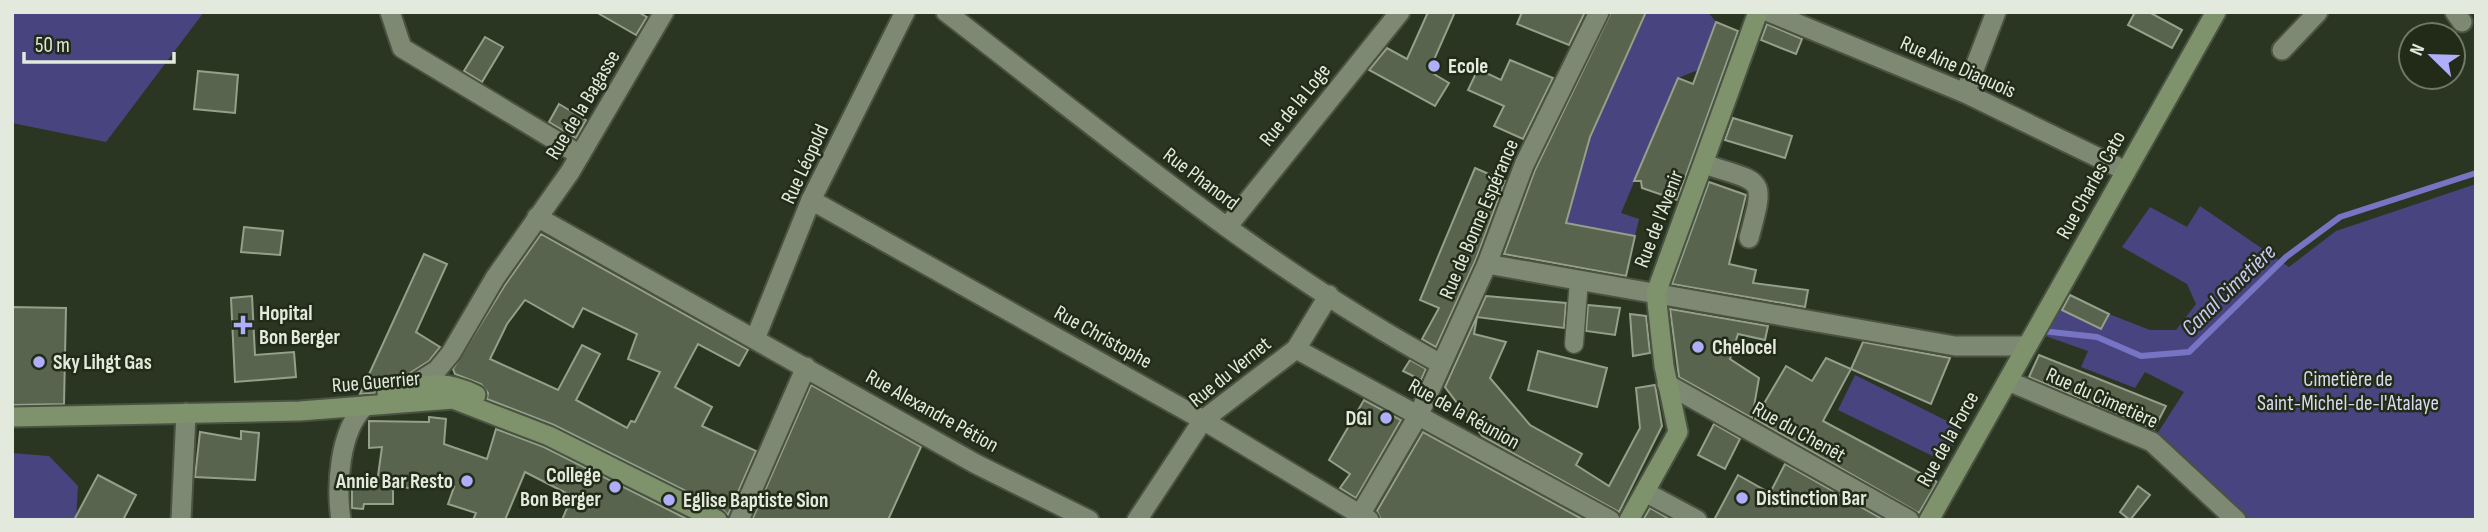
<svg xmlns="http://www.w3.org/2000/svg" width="2488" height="532" viewBox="0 0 2488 532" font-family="'Sofia Sans Condensed',sans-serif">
<rect width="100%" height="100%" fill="#2b3622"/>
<g fill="#48447f">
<path d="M12,12H204L106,142L12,123Z"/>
<path d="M1647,12H1708L1716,22L1698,70L1678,78L1621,213L1639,219L1635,236L1566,223L1589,141Z"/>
<path d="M2476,184V520H2236L2152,442L2184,392L2145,372L2135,388L2081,367L2088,351L2034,332L2050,304L2101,329L2109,314L2150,330H2176L2196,304L2187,284L2122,247L2150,207L2187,227L2200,206L2289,267L2336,231Z"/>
<path d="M1855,375L1961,428L1945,462L1838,410Z"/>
<path d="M12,453L49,456L78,486L76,520H12Z"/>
</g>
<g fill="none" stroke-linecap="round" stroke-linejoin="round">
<path stroke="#7874c4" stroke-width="6" d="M2042,331L2097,337L2141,356L2189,352L2286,257L2340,217L2476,173"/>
</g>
<g fill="#58644e" stroke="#94a089" stroke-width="2" fill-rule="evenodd">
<path d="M596,12H638L647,17L636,35Z"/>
<path d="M1428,12H1455L1429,71L1449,83L1435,106L1369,70L1387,48L1407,59Z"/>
<path d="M1522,12H1585L1569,45L1517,24Z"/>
<path d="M1611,12H1646L1590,137L1566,223L1635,236L1626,276L1504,254L1535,170Z"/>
<path d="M2135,12H2149L2182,30L2172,48L2128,25Z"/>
<path d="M1716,22L1738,31L1677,200L1642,188L1641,181H1634L1678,78L1693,84Z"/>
<path d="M1767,24L1802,39L1796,54L1761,40Z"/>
<path d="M485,37L503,47L482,82L464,71Z"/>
<path d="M1510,60L1553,78L1523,139L1494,126L1504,106L1468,90L1478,69L1501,80Z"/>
<path d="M198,71L238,75L235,113L194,109Z"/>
<path d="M559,104L586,120L576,138L549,122Z"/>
<path d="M1733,118L1792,136L1785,158L1725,140Z"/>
<path d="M1475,168L1505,181L1476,259L1436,347L1422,339L1439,308L1420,300Z"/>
<path d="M1709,182L1746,195L1729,264L1756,270L1753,283L1808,290L1805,307L1672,284Z"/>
<path d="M244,227L283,231L280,255L241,252Z"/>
<path d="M541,234L748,350L739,366L698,344L675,387L712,407L702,426L756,451L728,515L722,509L554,425L487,399L488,393L481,384L455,374L453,369L505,285ZM525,300L573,327L583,308L637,334L628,359L660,372L635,422L631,421L627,428L576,400L600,354L582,345L558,390L490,359L507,324Z"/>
<path d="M424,254L447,264L416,332L440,347L429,361L402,378L380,383L375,393L360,394Z"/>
<path d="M2070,295L2109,314L2101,329L2062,310Z"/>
<path d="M252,296L255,355L294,352L296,377L235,382L231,298Z"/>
<path d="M1486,296L1566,303L1564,328L1477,317L1474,334L1506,342L1490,378L1530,425L1582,454L1576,465L1609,486L1640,428L1636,388L1655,385L1662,426L1619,512L1482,436L1445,387Z"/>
<path d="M1588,305L1620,308L1615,335L1586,331Z"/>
<path d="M12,307L66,308L64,404L12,405Z"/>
<path d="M1670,309L1768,326L1765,340L1738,334L1730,359L1759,378L1752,418L1679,377Z"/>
<path d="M1630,314L1646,316L1650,353L1633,356Z"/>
<path d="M1863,342L1950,358L1931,404L1851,369Z"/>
<path d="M1538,351L1607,368L1597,407L1528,390Z"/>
<path d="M2039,355L2166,406L2154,429L2029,377Z"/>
<path d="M1826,358L1851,369L1823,421L1937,482L1919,513L1755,419L1786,366L1812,381Z"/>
<path d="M1410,360L1426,369L1421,380L1403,371Z"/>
<path d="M811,385L921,447L888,520H752Z"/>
<path d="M1364,400L1401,420L1356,498L1340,488L1350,474L1329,460Z"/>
<path d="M429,417L446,419L444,444L487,459L496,429L544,447L689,520H562L572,496L525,472L505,520H473L476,513L448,504L454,487L393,488V504H364L363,509L352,508V482L377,483L382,447L369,448V421L429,422Z"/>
<path d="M1714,424L1740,439L1725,469L1698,455Z"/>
<path d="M241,431L259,433L255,480L195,477L200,432L241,439Z"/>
<path d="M1423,432L1584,520H1381L1377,511Z"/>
<path d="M1785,464L1884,520H1714L1738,475L1770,493Z"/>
<path d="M98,475L136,495L123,520H74Z"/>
<path d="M2138,486L2150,495L2130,520L2120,512Z"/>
<path d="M1650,508L1671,520H1643Z"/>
</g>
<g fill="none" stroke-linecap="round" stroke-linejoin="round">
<defs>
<path id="pedestrian" d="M1574,344L1579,280"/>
<g id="minor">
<path d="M390,12L402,48L580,155"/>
<path d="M946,12C1106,135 1263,267 1441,364"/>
<path d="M1769,12L1965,93L2126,171"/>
<path d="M2455,12L2462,22"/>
<path d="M2282,50L2318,12"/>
<path d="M1965,93L1996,12"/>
<path d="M1704,164C1764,184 1766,175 1749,238"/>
<path d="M811,200L1203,420L1369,520"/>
<path d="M537,217L976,464L1089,520"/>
<path d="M1227,227L1400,12"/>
<path d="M1487,264L1955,346H2027"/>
<path d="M755,339L811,200L905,12"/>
<path d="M1296,349L1610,520"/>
<path d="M2008,381L2152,442L2236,520"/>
<path d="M1667,384L1909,520"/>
<path d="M409,388L437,370L451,353L495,278L570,172L664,12"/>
<path d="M1645,492L1697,520"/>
<path d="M181,520L186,413"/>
<path d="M341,520C336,486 339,431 365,406"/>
<path d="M739,520L806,367"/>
<path d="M1137,520L1203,420L1296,349L1329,295"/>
<path d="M1357,520L1419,414L1487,264L1524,165L1599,12"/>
</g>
<g id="secondary">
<path d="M387,393C426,387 438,377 476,395"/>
<path d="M12,417L300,411L453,399L549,436L717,520"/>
<path d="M1629,520L1678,432L1664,366L1656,293L1758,12"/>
<path d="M1929,520L2216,12"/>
</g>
</defs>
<use href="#pedestrian" stroke="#4a5241" stroke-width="21"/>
<use href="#minor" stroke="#4a5241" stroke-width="23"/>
<use href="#secondary" stroke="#4a5241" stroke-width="23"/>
<use href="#pedestrian" stroke="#7d8972" stroke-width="18"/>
<use href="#minor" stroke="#7d8972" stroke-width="19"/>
<use href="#secondary" stroke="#7e926c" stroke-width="19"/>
</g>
<g fill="#afaefa" stroke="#212b18" stroke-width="2.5">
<circle cx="1434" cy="66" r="7"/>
<path d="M239.5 314.5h7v7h7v7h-7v7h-7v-7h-7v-7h7z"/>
<circle cx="1698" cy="347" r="7"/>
<circle cx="39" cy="362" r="7"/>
<circle cx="1386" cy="418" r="7"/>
<circle cx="467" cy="481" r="7"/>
<circle cx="615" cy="487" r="7"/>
<circle cx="1742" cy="498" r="7"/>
<circle cx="669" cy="500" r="7"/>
</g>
<g text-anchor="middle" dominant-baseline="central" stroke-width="5" stroke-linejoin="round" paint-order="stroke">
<g font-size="21" font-weight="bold" fill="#e3eadd" stroke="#212b18" text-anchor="start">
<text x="1448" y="66">Ecole</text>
<text x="259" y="313">Hopital<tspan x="259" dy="24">Bon Berger</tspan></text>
<text x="1712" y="347">Chelocel</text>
<text x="53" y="362">Sky Lihgt Gas</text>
<text x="1372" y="418" text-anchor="end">DGI</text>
<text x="601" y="475" text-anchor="end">College<tspan x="601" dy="24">Bon Berger</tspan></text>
<text x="453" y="481" text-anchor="end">Annie Bar Resto</text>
<text x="1756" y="498">Distinction Bar</text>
<text x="683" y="500">Eglise Baptiste Sion</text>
</g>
<g font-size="21" fill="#e3eadd" stroke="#212b18">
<text transform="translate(1958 67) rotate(24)">Rue Aine Diaquois</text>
<text transform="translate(583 105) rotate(-59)">Rue de la Bagasse</text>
<text transform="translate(1295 105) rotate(-51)">Rue de la Loge</text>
<text transform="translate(805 164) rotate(-65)">Rue Léopold</text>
<text transform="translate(1201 179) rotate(37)">Rue Phanord</text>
<text transform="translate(2091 185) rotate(-61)">Rue Charles Cato</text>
<text transform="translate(1479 219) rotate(-67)">Rue de Bonne Espérance</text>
<text transform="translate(1659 219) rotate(-69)">Rue de l'Avenir</text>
<text transform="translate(1103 337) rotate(29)">Rue Christophe</text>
<text transform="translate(1230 372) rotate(-39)">Rue du Vernet</text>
<text transform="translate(376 382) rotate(-5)">Rue Guerrier</text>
<text transform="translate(2102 398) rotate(24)">Rue du Cimetière</text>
<text transform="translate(932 411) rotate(29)">Rue Alexandre Pétion</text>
<text transform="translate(1464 414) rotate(29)">Rue de la Réunion</text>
<text transform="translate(1799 432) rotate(29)">Rue du Chenêt</text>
<text transform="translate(1948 439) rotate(-61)">Rue de la Force</text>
</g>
<g font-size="21" fill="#d8d9ef" stroke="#212b18">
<text x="2348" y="379">Cimetière de<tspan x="2348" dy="24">Saint-Michel-de-l'Atalaye</tspan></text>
</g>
<g font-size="23" font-style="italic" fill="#c8c9f4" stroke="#212b18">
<text transform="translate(2229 290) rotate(-44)">Canal Cimetière</text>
</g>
</g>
<rect width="2488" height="532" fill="none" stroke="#e3eadd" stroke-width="28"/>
<g transform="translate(2432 56) rotate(293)"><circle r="33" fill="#212b18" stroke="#6f7767" stroke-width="2"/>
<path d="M0-5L12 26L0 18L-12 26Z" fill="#afaefa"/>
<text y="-10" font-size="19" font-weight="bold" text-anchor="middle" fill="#e3eadd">N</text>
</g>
<path d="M24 52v10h150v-10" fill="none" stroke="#e3eadd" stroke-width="3.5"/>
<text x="35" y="52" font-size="21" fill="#e3eadd" stroke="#212b18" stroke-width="5" paint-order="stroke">50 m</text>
</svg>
